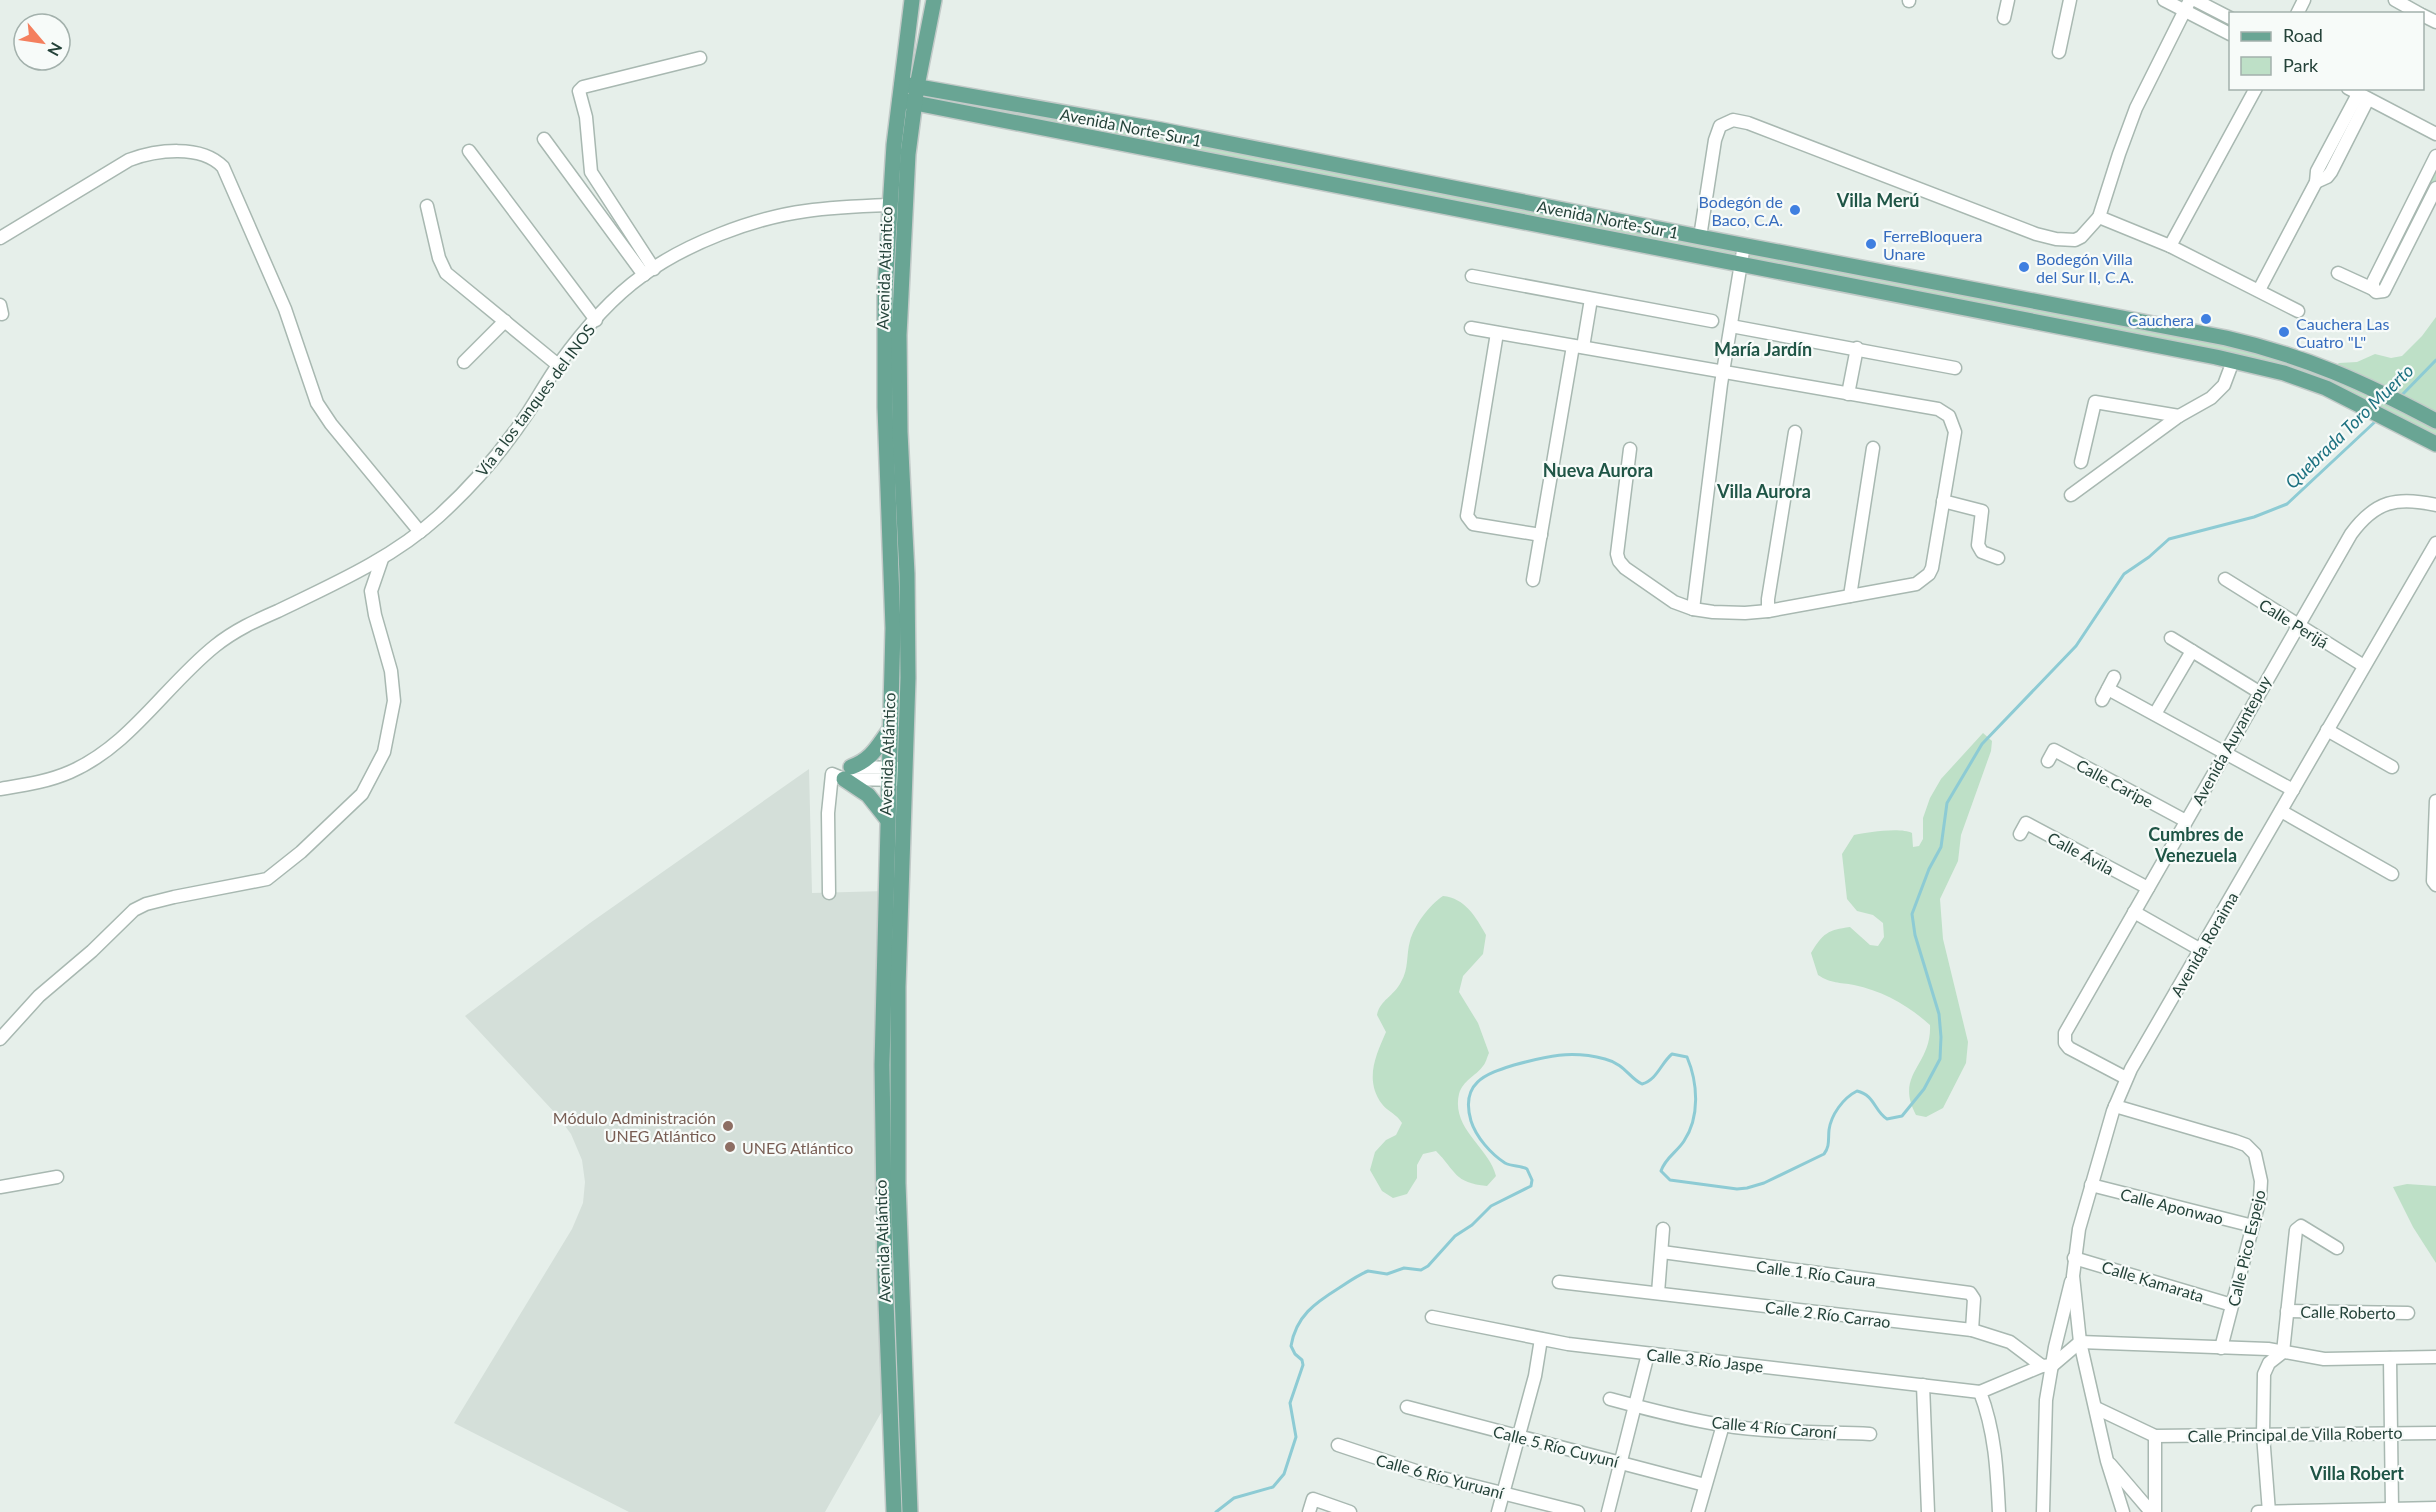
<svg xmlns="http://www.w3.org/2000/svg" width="2436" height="1512" viewBox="0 0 2436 1512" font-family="Lato,sans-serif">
<rect width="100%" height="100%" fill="#e6efea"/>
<path fill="#d4dfd9" d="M809,769L812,893L886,891L890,1397L825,1512H629L454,1423L572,1229L583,1203L585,1182L582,1160L571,1134L556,1114L465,1016L590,923Z"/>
<g fill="#bee0c7">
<path d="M917,86L2335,366L2339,363L2357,362L2375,354L2391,358L2402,356L2422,336L2436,317V444L2307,380L915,104Z"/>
<path d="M2436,156V188L2384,291L2373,282Z"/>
<path d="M1983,733L1992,741L1991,751L1961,835L1958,861L1940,899L1943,939L1968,1042L1966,1063L1943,1108L1926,1117L1916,1115C1894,1074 1932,1066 1930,1025C1909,1006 1883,991 1854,985C1839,982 1832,984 1818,975L1811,953C1823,933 1828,930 1850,927L1870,945L1878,946L1884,937L1883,923L1873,915L1857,911L1847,899L1842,854L1854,835C1867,832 1901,827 1912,833L1913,847L1919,846L1923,839V818L1930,798L1941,779Z"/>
<path d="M1443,896C1465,898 1476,917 1486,935L1483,954L1463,976L1459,992L1478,1023L1489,1053C1487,1057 1486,1063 1483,1066C1476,1076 1463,1080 1459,1094C1451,1129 1489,1147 1496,1176L1487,1186C1454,1183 1456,1171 1436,1151L1423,1154L1417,1165V1178L1407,1194L1393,1198L1382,1191L1370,1170L1375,1152L1386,1140L1396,1135L1402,1123C1397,1114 1387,1111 1382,1104C1364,1080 1376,1055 1386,1032L1377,1015C1380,1000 1394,996 1401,982C1409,969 1406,955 1410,941C1414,926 1429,905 1443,896Z"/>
<path d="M2407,1184L2436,1186V1263L2413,1227L2393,1187Z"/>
</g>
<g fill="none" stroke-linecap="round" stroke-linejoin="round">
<g stroke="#8dcbd4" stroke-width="3">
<path d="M2400,397L2436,360"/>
<path d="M1216,1512L1234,1498L1273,1487L1284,1474L1296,1437L1290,1403L1303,1365L1302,1360L1295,1354L1291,1346C1296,1316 1315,1303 1339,1288C1348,1282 1358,1275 1368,1271L1387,1274L1404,1268L1421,1270L1428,1266L1455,1236L1472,1225L1491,1206L1531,1186L1532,1180L1527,1169C1520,1165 1513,1167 1505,1163C1491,1154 1476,1137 1471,1121C1460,1083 1485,1074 1514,1065C1547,1056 1571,1050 1605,1059C1625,1064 1629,1078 1642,1084C1657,1080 1661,1063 1672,1054L1687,1057C1698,1083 1700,1117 1684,1141C1677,1152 1665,1158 1661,1171L1670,1180L1737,1189L1747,1188L1764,1183L1824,1154C1830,1146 1828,1140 1829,1130C1831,1115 1843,1098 1857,1091C1875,1095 1874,1111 1887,1119L1902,1116L1924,1089L1940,1059L1941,1037L1939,1014L1915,935L1912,914L1929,869L1941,847L1947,803L1982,744L2076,646L2124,574L2149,557L2169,539L2254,517L2287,504L2378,419"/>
</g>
<defs>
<g id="minor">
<path d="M2164,0L2230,34"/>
<path d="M2195,0L2230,18"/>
<path d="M2395,0L2420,14"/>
<path d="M1909,1V0"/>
<path d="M2297,14L2304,0"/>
<path d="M2422,15L2436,22"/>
<path d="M2004,18L2008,0"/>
<path d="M2059,52L2070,0"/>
<path d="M2348,88L2436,134"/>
<path d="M544,139L644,275"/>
<path d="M469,151L596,320"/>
<path d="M2436,156L2373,282V289L2376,292L2384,291L2436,188"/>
<path d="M2316,182L2327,177L2331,172L2368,99"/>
<path d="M427,206L439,258L446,273L558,365"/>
<path d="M2099,217L2170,246L2298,311"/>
<path d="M1700,237L1715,140L1720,126L1733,120L1748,123L2036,234L2056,239L2075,240L2081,237L2099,217L2119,154L2136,108L2190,0"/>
<path d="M0,238L129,160C156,150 201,144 223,167L285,309L317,403L331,424L420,532"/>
<path d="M2170,246L2256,88"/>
<path d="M654,269L591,172L586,117L579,91L583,87L700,58"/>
<path d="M2338,273L2373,289"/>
<path d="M1472,276L1712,321"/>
<path d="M2259,290L2316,182L2317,171L2358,94"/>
<path d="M0,305L2,314"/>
<path d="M1731,326L1955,368"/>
<path d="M1471,328L1938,409L1949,416L1955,432L1932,568L1929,574L1916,584L1768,611L1745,613L1713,612L1693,609L1674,602L1625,568L1619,561L1617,554L1630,449"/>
<path d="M1497,333L1467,516L1473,524L1541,535"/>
<path d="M1583,347L1591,299"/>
<path d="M464,362L505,321"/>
<path d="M1848,394L1857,348"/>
<path d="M2081,462L2095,402L2179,416"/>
<path d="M2071,495L2179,416L2211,398L2224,385L2233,361"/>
<path d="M1943,501L1982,511L1978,545L1982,552L1998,558"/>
<path d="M2225,579L2364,666"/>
<path d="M1533,580L1573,346"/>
<path d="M1850,596L1873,448"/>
<path d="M1693,609L1721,384L1744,245"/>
<path d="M1768,611V599L1795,432"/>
<path d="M2171,638L2259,692"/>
<path d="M2108,689L2293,790"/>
<path d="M2102,700L2114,677"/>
<path d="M2155,714L2192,651"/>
<path d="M2327,730L2392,767"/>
<path d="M2048,761L2054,750L2186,821"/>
<path d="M852,767L898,768"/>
<path d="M0,789C24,785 47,782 70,772C130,746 165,686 215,646C235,630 255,621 278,611C334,584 393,558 439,516C473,485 504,449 529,411C539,396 548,379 559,364C582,332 610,299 642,276C685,244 753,218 806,211C833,207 861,206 889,205"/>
<path d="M2436,801L2433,881L2436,885"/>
<path d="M2281,811L2392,874"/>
<path d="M2020,834L2026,823L2148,888"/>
<path d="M829,893L828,813L832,774L844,779L905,780"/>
<path d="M2134,912L2201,950"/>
<path d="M0,1039L39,996L92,951L134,910L146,904L174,897L267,879L301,852L362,794L384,752L394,701L391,671L375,615L371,591L382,559"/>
<path d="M2126,1078L2069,1048L2065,1043V1033L2351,534C2375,501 2397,496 2436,505"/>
<path d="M2115,1106L2235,1141L2246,1145L2255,1154L2261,1181L2260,1198L2221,1348"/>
<path d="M2091,1185L2253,1226"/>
<path d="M0,1187L57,1177"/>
<path d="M1662,1252L1970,1293L1974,1299L1972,1330"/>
<path d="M2074,1258L2232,1305"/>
<path d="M1559,1282L1972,1330L2010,1342L2042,1366L2053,1365L2080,1342"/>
<path d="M1658,1293L1663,1229"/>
<path d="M2287,1311L2408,1313"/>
<path d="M1432,1317L1568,1344L1980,1392"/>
<path d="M2080,1342L2268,1349L2324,1359L2436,1357"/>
<path d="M2283,1352L2296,1230L2301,1226L2337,1248"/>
<path d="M2390,1358L2392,1509"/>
<path d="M1923,1385L1928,1512"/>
<path d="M1610,1399C1647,1409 1684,1419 1722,1425C1771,1433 1821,1432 1870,1434"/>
<path d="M1407,1407L1705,1485"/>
<path d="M2096,1408L2155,1436L2436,1433"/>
<path d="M2155,1436V1512"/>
<path d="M1338,1445L1422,1473L1578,1512"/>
<path d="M2110,1464L2151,1512"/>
<path d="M1309,1512L1313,1499L1350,1512"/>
<path d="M1498,1512L1535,1376L1541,1339"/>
<path d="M1608,1512L1648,1354"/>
<path d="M1698,1512L1723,1425"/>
<path d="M1999,1512C1997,1470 1995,1431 1980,1392L2042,1366"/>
<path d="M2043,1512L2046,1400L2055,1347L2071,1282"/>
<path d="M2123,1512L2107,1461L2080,1342L2073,1276L2079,1229L2113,1111L2131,1069L2436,543"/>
<path d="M2258,1512L2436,1508"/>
<path d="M2269,1512L2263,1435L2264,1374L2269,1363L2283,1352"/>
</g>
<g id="major">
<path d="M902,84L1161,130L1700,237L2226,338C2305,356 2365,383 2436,421"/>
<path d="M900,100L2216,357L2284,373L2326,388L2436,444"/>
<path d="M851,767C873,759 878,745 891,728"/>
<path d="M844,779L868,795L887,819"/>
<path d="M894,1512L885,1275L882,1065L893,628L885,407V289L894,145L912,0"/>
<path d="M910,1512L898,1183V987L908,678L907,574L900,432L899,335L908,154L917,86L934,0"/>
</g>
</defs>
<use href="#minor" stroke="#a8b8b1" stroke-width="15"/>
<use href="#major" stroke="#c2cac8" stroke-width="18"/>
<use href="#minor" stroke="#fff" stroke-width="12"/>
<use href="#major" stroke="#69a594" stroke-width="15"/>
</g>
<g fill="#3f7fe0" stroke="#f7fbf9" stroke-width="2">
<circle cx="1795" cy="210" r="6"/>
<circle cx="1871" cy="244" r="6"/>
<circle cx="2024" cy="267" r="6"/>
<circle cx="2206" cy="319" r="6"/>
<circle cx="2284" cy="332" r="6"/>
</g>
<g fill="#8d6e63" stroke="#f7fbf9" stroke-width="2">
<circle cx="728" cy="1126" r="6"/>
<circle cx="730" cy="1147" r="6"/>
</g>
<g text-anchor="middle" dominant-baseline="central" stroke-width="4.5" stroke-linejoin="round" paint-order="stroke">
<g font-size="16" fill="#244239" stroke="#f7fbf9">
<text transform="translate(1131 127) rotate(11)">Avenida Norte-Sur 1</text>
<text transform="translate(1608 219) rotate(11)">Avenida Norte-Sur 1</text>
<text transform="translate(884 268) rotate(-88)">Avenida Atlántico</text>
<text transform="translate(535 400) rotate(-53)">Vía a los tanques del INOS</text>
<text transform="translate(2294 623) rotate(32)">Calle Perijá</text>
<text transform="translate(2231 740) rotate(-61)">Avenida Auyantepuy</text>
<text transform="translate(887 754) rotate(-88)">Avenida Atlántico</text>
<text transform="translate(2115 783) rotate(28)">Calle Caripe</text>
<text transform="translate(2081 853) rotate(28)">Calle Ávila</text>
<text transform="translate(2204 944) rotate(-60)">Avenida Roraima</text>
<text transform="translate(2172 1206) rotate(14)">Calle Aponwao</text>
<text transform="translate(882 1241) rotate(-92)">Avenida Atlántico</text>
<text transform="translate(2246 1248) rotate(-77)">Calle Pico Espejo</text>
<text transform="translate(1816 1273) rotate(7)">Calle 1 Río Caura</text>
<text transform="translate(2153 1281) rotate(17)">Calle Kamarata</text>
<text transform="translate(2348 1312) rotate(1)">Calle Roberto</text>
<text transform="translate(1828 1314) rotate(7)">Calle 2 Río Carrao</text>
<text transform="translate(1705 1360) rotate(6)">Calle 3 Río Jaspe</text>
<text transform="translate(1774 1427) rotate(5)">Calle 4 Río Caroní</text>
<text transform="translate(2295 1434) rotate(-1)">Calle Principal de Villa Roberto</text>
<text transform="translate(1556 1446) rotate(14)">Calle 5 Río Cuyuní</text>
<text transform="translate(1440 1476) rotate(15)">Calle 6 Río Yuruaní</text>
</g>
<g font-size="16" fill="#366cbe" stroke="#f7fbf9" text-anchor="start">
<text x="1783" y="201" text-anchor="end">Bodegón de<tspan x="1783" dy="18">Baco, C.A.</tspan></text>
<text x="1883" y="235">FerreBloquera<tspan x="1883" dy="18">Unare</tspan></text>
<text x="2036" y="258">Bodegón Villa<tspan x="2036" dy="18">del Sur II, C.A.</tspan></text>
<text x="2194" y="319" text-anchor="end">Cauchera</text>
<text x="2296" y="323">Cauchera Las<tspan x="2296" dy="18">Cuatro "L"</tspan></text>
</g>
<g font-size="16" fill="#785e54" stroke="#f7fbf9" text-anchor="end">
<text x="716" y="1117">Módulo Administración<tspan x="716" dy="18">UNEG Atlántico</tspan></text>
<text x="742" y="1147" text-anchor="start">UNEG Atlántico</text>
</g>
<g font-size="18" font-weight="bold" fill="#1f5546" stroke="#f7fbf9">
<text x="1878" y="200">Villa Merú</text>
<text x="1763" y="349">María Jardín</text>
<text x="1598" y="470">Nueva Aurora</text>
<text x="1764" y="491">Villa Aurora</text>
<text x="2196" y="834">Cumbres de<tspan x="2196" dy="21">Venezuela</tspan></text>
<text x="2357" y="1473">Villa Robert</text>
</g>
<g font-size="18" font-style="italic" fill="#1c7180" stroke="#f7fbf9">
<text transform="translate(2349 426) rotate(-44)">Quebrada Toro Muerto</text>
</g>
</g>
<rect x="2229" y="12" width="195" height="78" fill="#f7fbf9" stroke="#a3b1ac" stroke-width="1.5"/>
<rect x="2241" y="32" width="30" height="9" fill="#69a594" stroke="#a3b1ac" stroke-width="1.5"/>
<text x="2283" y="42" font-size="18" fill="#244239">Road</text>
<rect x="2241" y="57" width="30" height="18" fill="#bee0c7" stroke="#a3b1ac" stroke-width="1.5"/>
<text x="2283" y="72" font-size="18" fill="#244239">Park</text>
<g transform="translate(42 42) rotate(119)"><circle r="28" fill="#f7fbf9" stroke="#a3b1ac" stroke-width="1.5"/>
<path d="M0-4.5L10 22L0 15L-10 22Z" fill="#f47f5e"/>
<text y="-9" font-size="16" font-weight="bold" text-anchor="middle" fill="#244239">N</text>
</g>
</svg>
